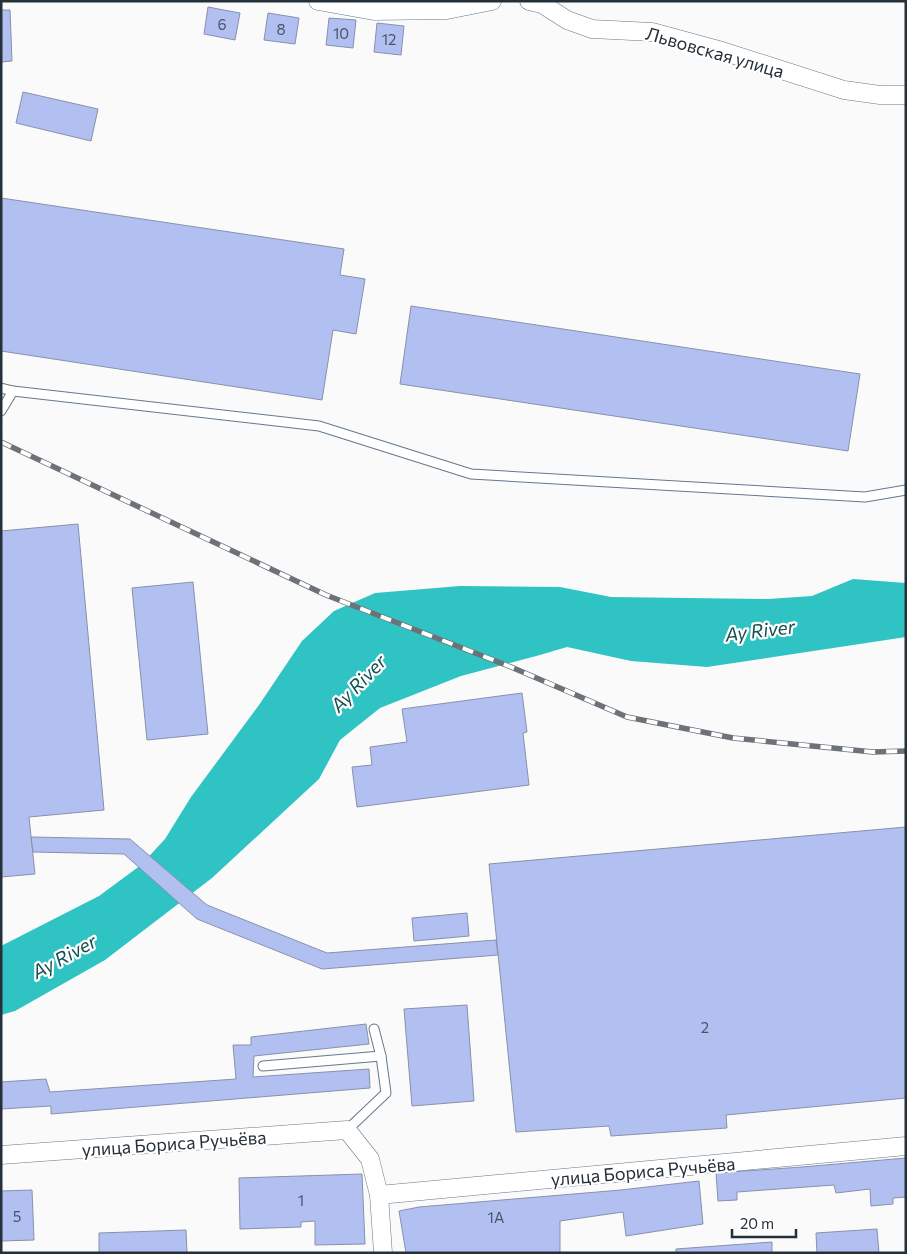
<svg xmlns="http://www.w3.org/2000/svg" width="907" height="1254" viewBox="0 0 907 1254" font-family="Commissioner,sans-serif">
<rect width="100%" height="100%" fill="#fafafa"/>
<path fill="#2fc4c3" d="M853,579L906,583V637L707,667L631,661L567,647L540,655L461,676L380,708L340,740L319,779L212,878L105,960L15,1011L1,1015V946L99,896L141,865L165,839L191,797L259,705L302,641L334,611L375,593L460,586L560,587L611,597L768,599L812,596Z"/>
<g fill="#b1c0f1" stroke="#8891ab">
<path d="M208,7L240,13L235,40L204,34Z"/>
<path d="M1,10H10L12,61L1,62Z"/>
<path d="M268,13L299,18L295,44L264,40Z"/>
<path d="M329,18L356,20L353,48L326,45Z"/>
<path d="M377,23L404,26L401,55L374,52Z"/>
<path d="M23,92L98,109L91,141L16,123Z"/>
<path d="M1,198L344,249L340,275L365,279L356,334L333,330L322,400L1,351Z"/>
<path d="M411,306L860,374L848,451L400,384Z"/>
<path d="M78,524L104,810L29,817L35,874L1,877V531Z"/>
<path d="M193,582L208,734L147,740L132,588Z"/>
<path d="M522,693L527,732L523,733L529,785L357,807L352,767L372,765L370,747L407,742L402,709Z"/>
<path d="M906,827V1098L726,1115L727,1128L611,1136L609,1126L516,1132L489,864Z"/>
<path d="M31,837L130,839L207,905L327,953L496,940L498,955L322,969L197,919L124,854L33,852Z"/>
<path d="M467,913L469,936L414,941L412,918Z"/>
<path d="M467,1005L474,1101L412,1106L404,1009Z"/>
<path d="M366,1024L369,1044L254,1056L253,1077L369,1069L370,1088L51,1114V1106L1,1109V1082L46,1079L50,1092L236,1079L233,1045H251V1037Z"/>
<path d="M906,1158V1197L893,1198V1204L871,1206L870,1189L836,1193L834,1185L737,1192V1200L718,1201L716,1173L802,1167Z"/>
<path d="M362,1174L365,1244L315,1245V1221L301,1222V1227L240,1229L239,1178Z"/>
<path d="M699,1181L703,1224L626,1236L623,1212L560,1221V1253H406L399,1211L419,1207L621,1190Z"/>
<path d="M32,1190L34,1240L1,1241V1191Z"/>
<path d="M877,1229L879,1253H817L816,1233Z"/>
<path d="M186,1230L187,1253H99V1233Z"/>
<path d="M772,1242V1253H676V1249Z"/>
</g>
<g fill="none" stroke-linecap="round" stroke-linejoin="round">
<defs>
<g id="service">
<path d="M1,388L13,391"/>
<path d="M1,411L13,391L319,426L471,474L865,497L906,490"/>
<path d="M263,1066L381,1056"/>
<path d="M347,1130L386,1093L381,1056L374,1029"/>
</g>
<g id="minor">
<path d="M318,1L374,11L447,10L492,1"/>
<path d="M529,1L542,4L567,20L592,29L652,32L722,51L844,90L880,95H906"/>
<path d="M1,1155L347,1130L370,1159L379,1195L383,1253"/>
<path d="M379,1195L906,1146"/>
</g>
</defs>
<use href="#service" stroke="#63798c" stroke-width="11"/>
<use href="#minor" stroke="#63798c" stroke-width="19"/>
<use href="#service" stroke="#fff" stroke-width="9"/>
<use href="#minor" stroke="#fff" stroke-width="18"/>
<defs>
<path id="rail" d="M1,442L326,595L511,667L627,717L733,738L873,752L906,751"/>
</defs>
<use href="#rail" stroke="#6c7278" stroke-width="5.5"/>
<use href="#rail" stroke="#fff" stroke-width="4" stroke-dasharray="11" stroke-linecap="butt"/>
</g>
<g text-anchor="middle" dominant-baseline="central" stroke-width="4.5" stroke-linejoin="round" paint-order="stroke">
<g font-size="15" fill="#495466">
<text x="222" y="24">6</text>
<text x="281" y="29">8</text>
<text x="341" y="33">10</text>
<text x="389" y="39">12</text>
<text x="705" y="1027">2</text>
<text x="301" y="1200">1</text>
<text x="17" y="1216">5</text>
<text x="496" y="1217">1А</text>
</g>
<g font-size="18" fill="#263038" stroke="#fff">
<text transform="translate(715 52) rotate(16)">Львовская улица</text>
<text transform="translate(174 1143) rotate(-4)">улица Бориса Ручьёва</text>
<text transform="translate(643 1171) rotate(-5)">улица Бориса Ручьёва</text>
</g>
<g font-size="19" font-style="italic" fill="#134f4f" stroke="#fff">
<text transform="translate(760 630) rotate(-7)">Ay River</text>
<text transform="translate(358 683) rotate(-46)">Ay River</text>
<text transform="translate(64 956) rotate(-29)">Ay River</text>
</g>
</g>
<rect width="907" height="1254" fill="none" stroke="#263038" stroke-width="5"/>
<path d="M732 1229v8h64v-8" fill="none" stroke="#263038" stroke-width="2.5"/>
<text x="740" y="1229" font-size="15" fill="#263038" stroke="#ffffff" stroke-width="4" paint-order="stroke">20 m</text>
</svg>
